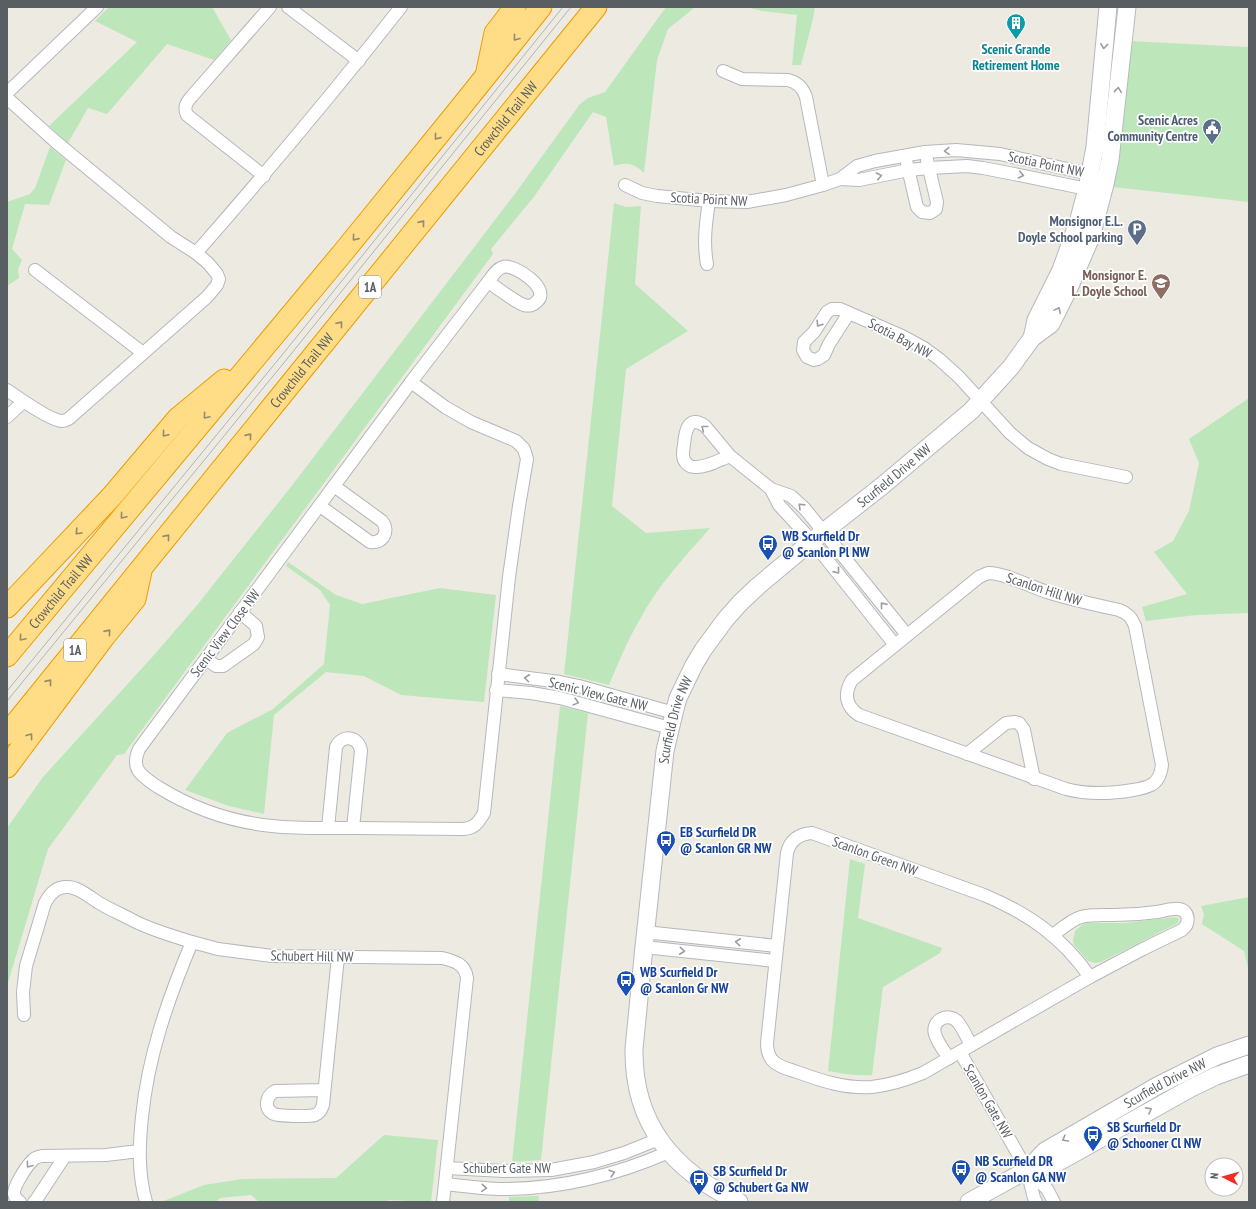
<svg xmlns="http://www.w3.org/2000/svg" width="1256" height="1209" viewBox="0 0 1256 1209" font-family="'PT Sans Narrow',sans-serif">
<rect width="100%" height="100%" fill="#edeae1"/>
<g fill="#bde7bb">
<path d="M109,7H212L231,40L214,60L167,44L107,114L88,108L68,143L49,126L137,42L95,21Z"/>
<path d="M666,7H701L694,8L668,29L657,60L644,173C633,163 628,162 614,166L606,117L593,112L533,198L491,249L493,254L124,754L117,755L48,849L7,986V828L43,777L154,655L198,604L290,488L514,195L580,104L588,98L605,92Z"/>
<path d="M746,7H815L813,19L801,65H792L797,15L762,11Z"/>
<path d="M1129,41L1249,47V202L1113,187Z"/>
<path d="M50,147L66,160L49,205L25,204L12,249L22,260L18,269L19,278L7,286V202L30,194L35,188Z"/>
<path d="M614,203L626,207L641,206L635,284L688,331L626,369L612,506L646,533L710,528C685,557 657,586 639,621C627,641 618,664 609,685L564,674Z"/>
<path d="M1249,398V613L1196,615L1146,621L1142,607L1187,594L1154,552L1173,541L1189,511L1199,463L1189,439Z"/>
<path d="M288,562L336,595L362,604L440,588L496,595L484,702L401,695L364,676L326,672L274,715L264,814L229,806L185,790L227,733L273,709L324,664L330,605L320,590L286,566Z"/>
<path d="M560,706L588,713L541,1160L512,1162Z"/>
<path d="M850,859L865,864L858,918L942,948L940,953L883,987L872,1075C857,1076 843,1074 828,1071Z"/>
<path d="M1249,897V972L1244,951L1202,924L1204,914L1201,906Z"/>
<path d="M1176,917L1179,919L1178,923L1101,962L1095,963L1088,961L1074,945L1073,940L1075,931L1082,925L1086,923H1124Z"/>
<path d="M384,1135L438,1140L431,1202L389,1200L384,1202H259L251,1195L220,1198L215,1202H161L204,1185L242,1179L336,1178Z"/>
<path d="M539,1196L538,1202H509V1197Z"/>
</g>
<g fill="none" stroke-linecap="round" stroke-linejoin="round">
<defs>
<g id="street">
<path d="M288,7L359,61"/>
<path d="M723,71L742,79L788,80C797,82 803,88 806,97L823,185"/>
<path d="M7,93L97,7"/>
<path d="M7,98L56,142L171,237L196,253L208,263L217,274L219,279L217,285L207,297L73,415C70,418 67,421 62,421C51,421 17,397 7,390"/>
<path d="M907,164L917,207L922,212L930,213L936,209L937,202L927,160"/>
<path d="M264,176L187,115C183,106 187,102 193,95L270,7"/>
<path d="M840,179L859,180L909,170L929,168L967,166L983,168L1014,174L1087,189L1093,187"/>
<path d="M625,185L642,193L657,196L709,201L747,202L786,195L823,185L840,179L857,166L875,161L925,152L956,150L1000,154L1090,174L1095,177"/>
<path d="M196,253C267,172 335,91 401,7"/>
<path d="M707,264C703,242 706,222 709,201"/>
<path d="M35,270L143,353"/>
<path d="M849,313L829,344L824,355L818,359L814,360L807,357L803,350L804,342L814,332L827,312L832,309H840L849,313L902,336L924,348L939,359L959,377L1010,433L1028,448L1048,459L1061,464L1126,477"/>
<path d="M411,382L445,407L471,422L516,441L524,449L527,459L519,506L509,577L484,813C478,823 475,828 463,829C426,829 390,828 354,828C326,828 299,829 272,826C232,822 192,808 158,787C142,776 130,770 139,749Z"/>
<path d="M411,382L488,282C492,277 496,269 503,267C513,263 555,290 535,303C532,306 527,306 524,305C513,301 498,288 488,282"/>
<path d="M7,417L23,402"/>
<path d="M730,456C719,460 706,468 694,467C690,467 686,464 684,460C682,455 683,450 684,445C685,432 688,414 705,426L730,456L771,489L791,496L805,509L907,635"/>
<path d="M771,489L779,505L812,541L895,645"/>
<path d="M320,506L370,542C383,544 390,531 382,521L334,486"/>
<path d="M988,573C1003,572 1033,588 1050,593C1073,600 1096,605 1119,610C1128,613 1132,618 1135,626L1162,765C1161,773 1159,781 1151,785C1145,788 1139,789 1133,790C1110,794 1089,795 1066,789L859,715C845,706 844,693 852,680L979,577Z"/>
<path d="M206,659L216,666H223L254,644L258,637L256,626L240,612"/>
<path d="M498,674L560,682L579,686L674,713"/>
<path d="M496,690L531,693L560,698L670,728"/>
<path d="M967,754L1006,723L1015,722L1019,723L1024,730L1034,779"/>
<path d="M328,828L336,747C342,734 359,736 361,751L353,828"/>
<path d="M812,833L984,895C1029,914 1062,937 1090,977L923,1073C906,1080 890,1085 872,1087C846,1089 822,1081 797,1072C789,1069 778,1067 772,1060C768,1055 767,1049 767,1043L787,853C790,840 799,834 812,833Z"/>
<path d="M645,932L777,946"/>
<path d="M1053,935C1061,929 1071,920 1081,917C1091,914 1104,915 1114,915C1129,915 1143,914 1157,912C1164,911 1172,908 1179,909C1190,911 1190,924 1182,930L1143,949L1090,977"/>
<path d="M644,947L775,961"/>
<path d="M24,1015L23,992L26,966L45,903C50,893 57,886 68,887C79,887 92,899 101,904C111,910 123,915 134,921C152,930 172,936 192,942"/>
<path d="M960,1052L1027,1170L1034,1198L1036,1202"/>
<path d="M949,1058C944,1051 937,1042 935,1034C931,1021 947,1012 957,1021C963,1028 967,1038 971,1045"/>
<path d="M324,1090L275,1091C266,1096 263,1109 274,1114C279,1116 309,1117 315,1115C320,1113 321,1110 323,1105L338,957"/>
<path d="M447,1168L504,1171L551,1170L594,1162L624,1153L659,1139"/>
<path d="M1027,1170L1047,1189L1054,1202"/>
<path d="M445,1184C464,1186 484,1189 503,1189C561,1189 616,1175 669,1152"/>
<path d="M20,1202C17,1200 15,1198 14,1194C13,1187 27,1165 33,1160C35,1157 38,1157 42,1156L106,1155L139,1151"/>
<path d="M34,1202L36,1200L65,1156"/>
<path d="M146,1202C138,1174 139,1146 142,1117C148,1056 168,999 192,942L218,949L272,956L442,958C455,961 465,964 467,978L443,1202"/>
</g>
<g id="secondary">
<path d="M1032,338L1036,320L1061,270L1070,245L1079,219L1087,189L1095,147L1108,7"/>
<path id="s1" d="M1027,1170L1045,1151L1157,1086L1217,1056L1249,1045"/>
<path id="s2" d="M739,1202C673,1171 633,1124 634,1049L644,947L665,751L674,713L678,698L694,665L703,650L725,620L740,603L758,586L812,541L882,486L971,411L1011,367L1032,338L1051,324L1069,288L1091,237L1105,184L1110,160L1127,7"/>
<path d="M969,1202L1027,1170L1055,1164L1191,1088L1216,1076L1249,1064"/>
</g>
<g id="highway">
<path d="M487,71L495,33L515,7"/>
<path d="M7,607L112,496L178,418L224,380"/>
<path id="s3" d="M7,656L345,250L461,107L541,7"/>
<path id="s4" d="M7,734L596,7"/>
<path d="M7,767L104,637L135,599L141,571"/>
</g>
</defs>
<use href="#street" stroke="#b4b8bc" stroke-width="14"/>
<use href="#secondary" stroke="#b5b9be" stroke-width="19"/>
<use href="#highway" stroke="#ee9c00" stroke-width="23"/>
<use href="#street" stroke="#fff" stroke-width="12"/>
<use href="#secondary" stroke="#fff" stroke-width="17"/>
<use href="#highway" stroke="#ffdd86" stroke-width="21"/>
<g stroke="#b3b4b4" stroke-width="1">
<path d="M7,691L282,355L563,7"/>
<path d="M7,701L287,359L571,7"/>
</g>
</g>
<defs><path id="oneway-chevron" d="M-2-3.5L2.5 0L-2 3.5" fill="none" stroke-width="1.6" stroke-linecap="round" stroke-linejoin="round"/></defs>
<g stroke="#938a6f">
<use href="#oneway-chevron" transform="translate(516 38) rotate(128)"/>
<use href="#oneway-chevron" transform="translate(437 137) rotate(129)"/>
<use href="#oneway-chevron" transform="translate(422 223) rotate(-51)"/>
<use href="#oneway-chevron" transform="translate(355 238) rotate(129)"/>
<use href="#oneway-chevron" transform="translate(340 324) rotate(-51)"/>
<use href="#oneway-chevron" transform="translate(206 416) rotate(130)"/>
<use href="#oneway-chevron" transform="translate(165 434) rotate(130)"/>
<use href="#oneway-chevron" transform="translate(249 436) rotate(-51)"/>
<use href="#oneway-chevron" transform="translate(123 516) rotate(130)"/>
<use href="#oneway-chevron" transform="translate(78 532) rotate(133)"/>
<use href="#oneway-chevron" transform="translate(167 537) rotate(-51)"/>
<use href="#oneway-chevron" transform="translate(108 632) rotate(-51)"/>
<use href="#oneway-chevron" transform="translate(22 638) rotate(130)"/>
<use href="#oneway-chevron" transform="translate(49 682) rotate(-51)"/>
<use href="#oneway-chevron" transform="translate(30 736) rotate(-53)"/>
</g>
<g stroke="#9b9ea1">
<use href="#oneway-chevron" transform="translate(1104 46) rotate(96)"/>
<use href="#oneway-chevron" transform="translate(1118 90) rotate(-84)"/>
<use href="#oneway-chevron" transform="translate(947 151) rotate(178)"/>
<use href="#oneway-chevron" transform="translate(1021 175) rotate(12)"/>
<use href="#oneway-chevron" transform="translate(879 176) rotate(-11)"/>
<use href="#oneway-chevron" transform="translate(1058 310) rotate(-62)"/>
<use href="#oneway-chevron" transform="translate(819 324) rotate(123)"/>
<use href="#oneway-chevron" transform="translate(704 428) rotate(-141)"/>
<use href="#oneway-chevron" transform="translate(801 506) rotate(-136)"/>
<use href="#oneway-chevron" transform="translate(837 571) rotate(51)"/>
<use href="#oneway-chevron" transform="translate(883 605) rotate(-129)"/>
<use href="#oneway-chevron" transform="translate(527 678) rotate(-173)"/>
<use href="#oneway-chevron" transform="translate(576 702) rotate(15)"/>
<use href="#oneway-chevron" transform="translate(738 942) rotate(-174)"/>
<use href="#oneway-chevron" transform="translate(682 951) rotate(6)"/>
<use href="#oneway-chevron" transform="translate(1149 1110) rotate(-29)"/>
<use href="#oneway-chevron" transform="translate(1065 1139) rotate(150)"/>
<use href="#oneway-chevron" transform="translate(29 1165) rotate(126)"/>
<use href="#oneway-chevron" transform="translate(612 1173) rotate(-16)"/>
<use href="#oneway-chevron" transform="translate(484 1188) rotate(4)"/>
</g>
<defs>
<symbol id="building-pin" viewBox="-11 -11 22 30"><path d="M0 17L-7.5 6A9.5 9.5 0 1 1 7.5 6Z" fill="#0f9aa8" stroke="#fff"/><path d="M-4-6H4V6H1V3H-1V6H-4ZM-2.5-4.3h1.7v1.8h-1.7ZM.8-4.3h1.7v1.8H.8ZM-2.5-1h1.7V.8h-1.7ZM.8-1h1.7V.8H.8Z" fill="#fff"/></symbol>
<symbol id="civic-pin" viewBox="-11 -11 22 30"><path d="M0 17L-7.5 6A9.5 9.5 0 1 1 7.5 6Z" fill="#5c6f8a" stroke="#fff"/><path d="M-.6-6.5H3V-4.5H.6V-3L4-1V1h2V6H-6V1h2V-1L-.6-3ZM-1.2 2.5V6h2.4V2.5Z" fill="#fff"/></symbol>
<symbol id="parking-pin" viewBox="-11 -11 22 30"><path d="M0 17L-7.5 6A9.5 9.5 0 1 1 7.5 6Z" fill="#5c6f8a" stroke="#fff"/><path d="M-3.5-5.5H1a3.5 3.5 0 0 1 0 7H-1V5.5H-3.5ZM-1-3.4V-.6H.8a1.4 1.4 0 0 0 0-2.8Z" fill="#fff"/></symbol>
<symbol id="school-pin" viewBox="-11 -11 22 30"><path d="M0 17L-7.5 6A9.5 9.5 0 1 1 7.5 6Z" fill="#8d6e63" stroke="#fff"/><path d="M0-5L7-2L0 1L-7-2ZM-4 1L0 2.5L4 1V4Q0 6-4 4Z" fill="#fff"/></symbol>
<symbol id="bus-pin" viewBox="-11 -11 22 30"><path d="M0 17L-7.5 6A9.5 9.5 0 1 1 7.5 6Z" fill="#1a4fb4" stroke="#fff"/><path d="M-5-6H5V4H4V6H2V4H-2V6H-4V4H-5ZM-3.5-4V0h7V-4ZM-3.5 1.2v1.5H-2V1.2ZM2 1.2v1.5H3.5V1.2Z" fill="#fff"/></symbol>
</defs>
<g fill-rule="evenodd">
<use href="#building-pin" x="1005" y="12" width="22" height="30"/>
<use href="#civic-pin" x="1201" y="117" width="22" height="30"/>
<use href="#parking-pin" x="1126" y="218" width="22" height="30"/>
<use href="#school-pin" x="1150" y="272" width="22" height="30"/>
<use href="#bus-pin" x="757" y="533" width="22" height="30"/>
<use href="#bus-pin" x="655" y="829" width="22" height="30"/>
<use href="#bus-pin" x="615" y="969" width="22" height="30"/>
<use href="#bus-pin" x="1082" y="1124" width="22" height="30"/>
<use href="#bus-pin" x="950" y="1158" width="22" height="30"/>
<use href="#bus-pin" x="688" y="1168" width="22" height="30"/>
</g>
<g text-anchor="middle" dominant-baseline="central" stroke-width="3.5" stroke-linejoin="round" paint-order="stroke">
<g fill="#fff" stroke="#8b8e92" stroke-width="1">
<rect x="359" y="276" width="22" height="22" rx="3"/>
<rect x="64" y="639" width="22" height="22" rx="3"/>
</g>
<g font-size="13" font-weight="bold" fill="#595e63">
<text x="370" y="287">1A</text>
<text x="75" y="650">1A</text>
</g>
<g font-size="14" font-weight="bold" fill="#0d838f" stroke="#fff">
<text x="1016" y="49">Scenic Grande<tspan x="1016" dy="16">Retirement Home</tspan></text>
</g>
<g font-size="14" fill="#595e63" stroke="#fff">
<text stroke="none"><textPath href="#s4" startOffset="792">Crowchild Trail NW</textPath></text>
<text transform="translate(1046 164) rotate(12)">Scotia Point NW</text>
<text transform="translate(709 199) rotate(3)">Scotia Point NW</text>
<text transform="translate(900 338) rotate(28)">Scotia Bay NW</text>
<text stroke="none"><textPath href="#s4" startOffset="468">Crowchild Trail NW</textPath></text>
<text stroke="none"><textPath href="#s2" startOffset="866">Scurfield Drive NW</textPath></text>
<text transform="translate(1044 589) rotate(18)">Scanlon Hill NW</text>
<text stroke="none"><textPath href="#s3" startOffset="84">Crowchild Trail NW</textPath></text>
<text transform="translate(225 633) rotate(-53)">Scenic View Close NW</text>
<text transform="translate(598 694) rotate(14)">Scenic View Gate NW</text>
<text stroke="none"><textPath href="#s2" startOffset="530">Scurfield Drive NW</textPath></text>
<text transform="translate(875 856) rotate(20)">Scanlon Green NW</text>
<text transform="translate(312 956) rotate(1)">Schubert Hill NW</text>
<text stroke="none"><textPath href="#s1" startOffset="164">Scurfield Drive NW</textPath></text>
<text transform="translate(988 1101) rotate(60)">Scanlon Gate NW</text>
<text x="507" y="1168">Schubert Gate NW</text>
</g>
<g font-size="14" font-weight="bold" fill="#4e5e75" stroke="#fff" text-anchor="end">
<text x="1198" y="120">Scenic Acres<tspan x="1198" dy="16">Community Centre</tspan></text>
<text x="1123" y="221">Monsignor E.L.<tspan x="1123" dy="16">Doyle School parking</tspan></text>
</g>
<g font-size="14" font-weight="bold" fill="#785e54" stroke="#fff" text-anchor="end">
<text x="1147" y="275">Monsignor E.<tspan x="1147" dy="16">L. Doyle School</tspan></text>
</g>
<g font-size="14" font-weight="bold" fill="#164399" stroke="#fff" text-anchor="start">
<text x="782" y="536">WB Scurfield Dr<tspan x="782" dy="16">@ Scanlon Pl NW</tspan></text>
<text x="680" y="832">EB Scurfield DR<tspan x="680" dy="16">@ Scanlon GR NW</tspan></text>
<text x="640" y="972">WB Scurfield Dr<tspan x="640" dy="16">@ Scanlon Gr NW</tspan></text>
<text x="1107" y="1127">SB Scurfield Dr<tspan x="1107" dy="16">@ Schooner Cl NW</tspan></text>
<text x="975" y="1161">NB Scurfield DR<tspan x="975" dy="16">@ Scanlon GA NW</tspan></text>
<text x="713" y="1171">SB Scurfield Dr<tspan x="713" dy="16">@ Schubert Ga NW</tspan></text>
</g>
</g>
<rect width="1256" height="1209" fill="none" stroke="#595e63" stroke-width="16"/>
<g transform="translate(1224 1177) rotate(276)"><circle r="19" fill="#ffffff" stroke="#bdbfc1"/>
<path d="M0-3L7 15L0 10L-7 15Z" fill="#f22c22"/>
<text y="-6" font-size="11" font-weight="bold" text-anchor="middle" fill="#595e63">N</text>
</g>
</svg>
